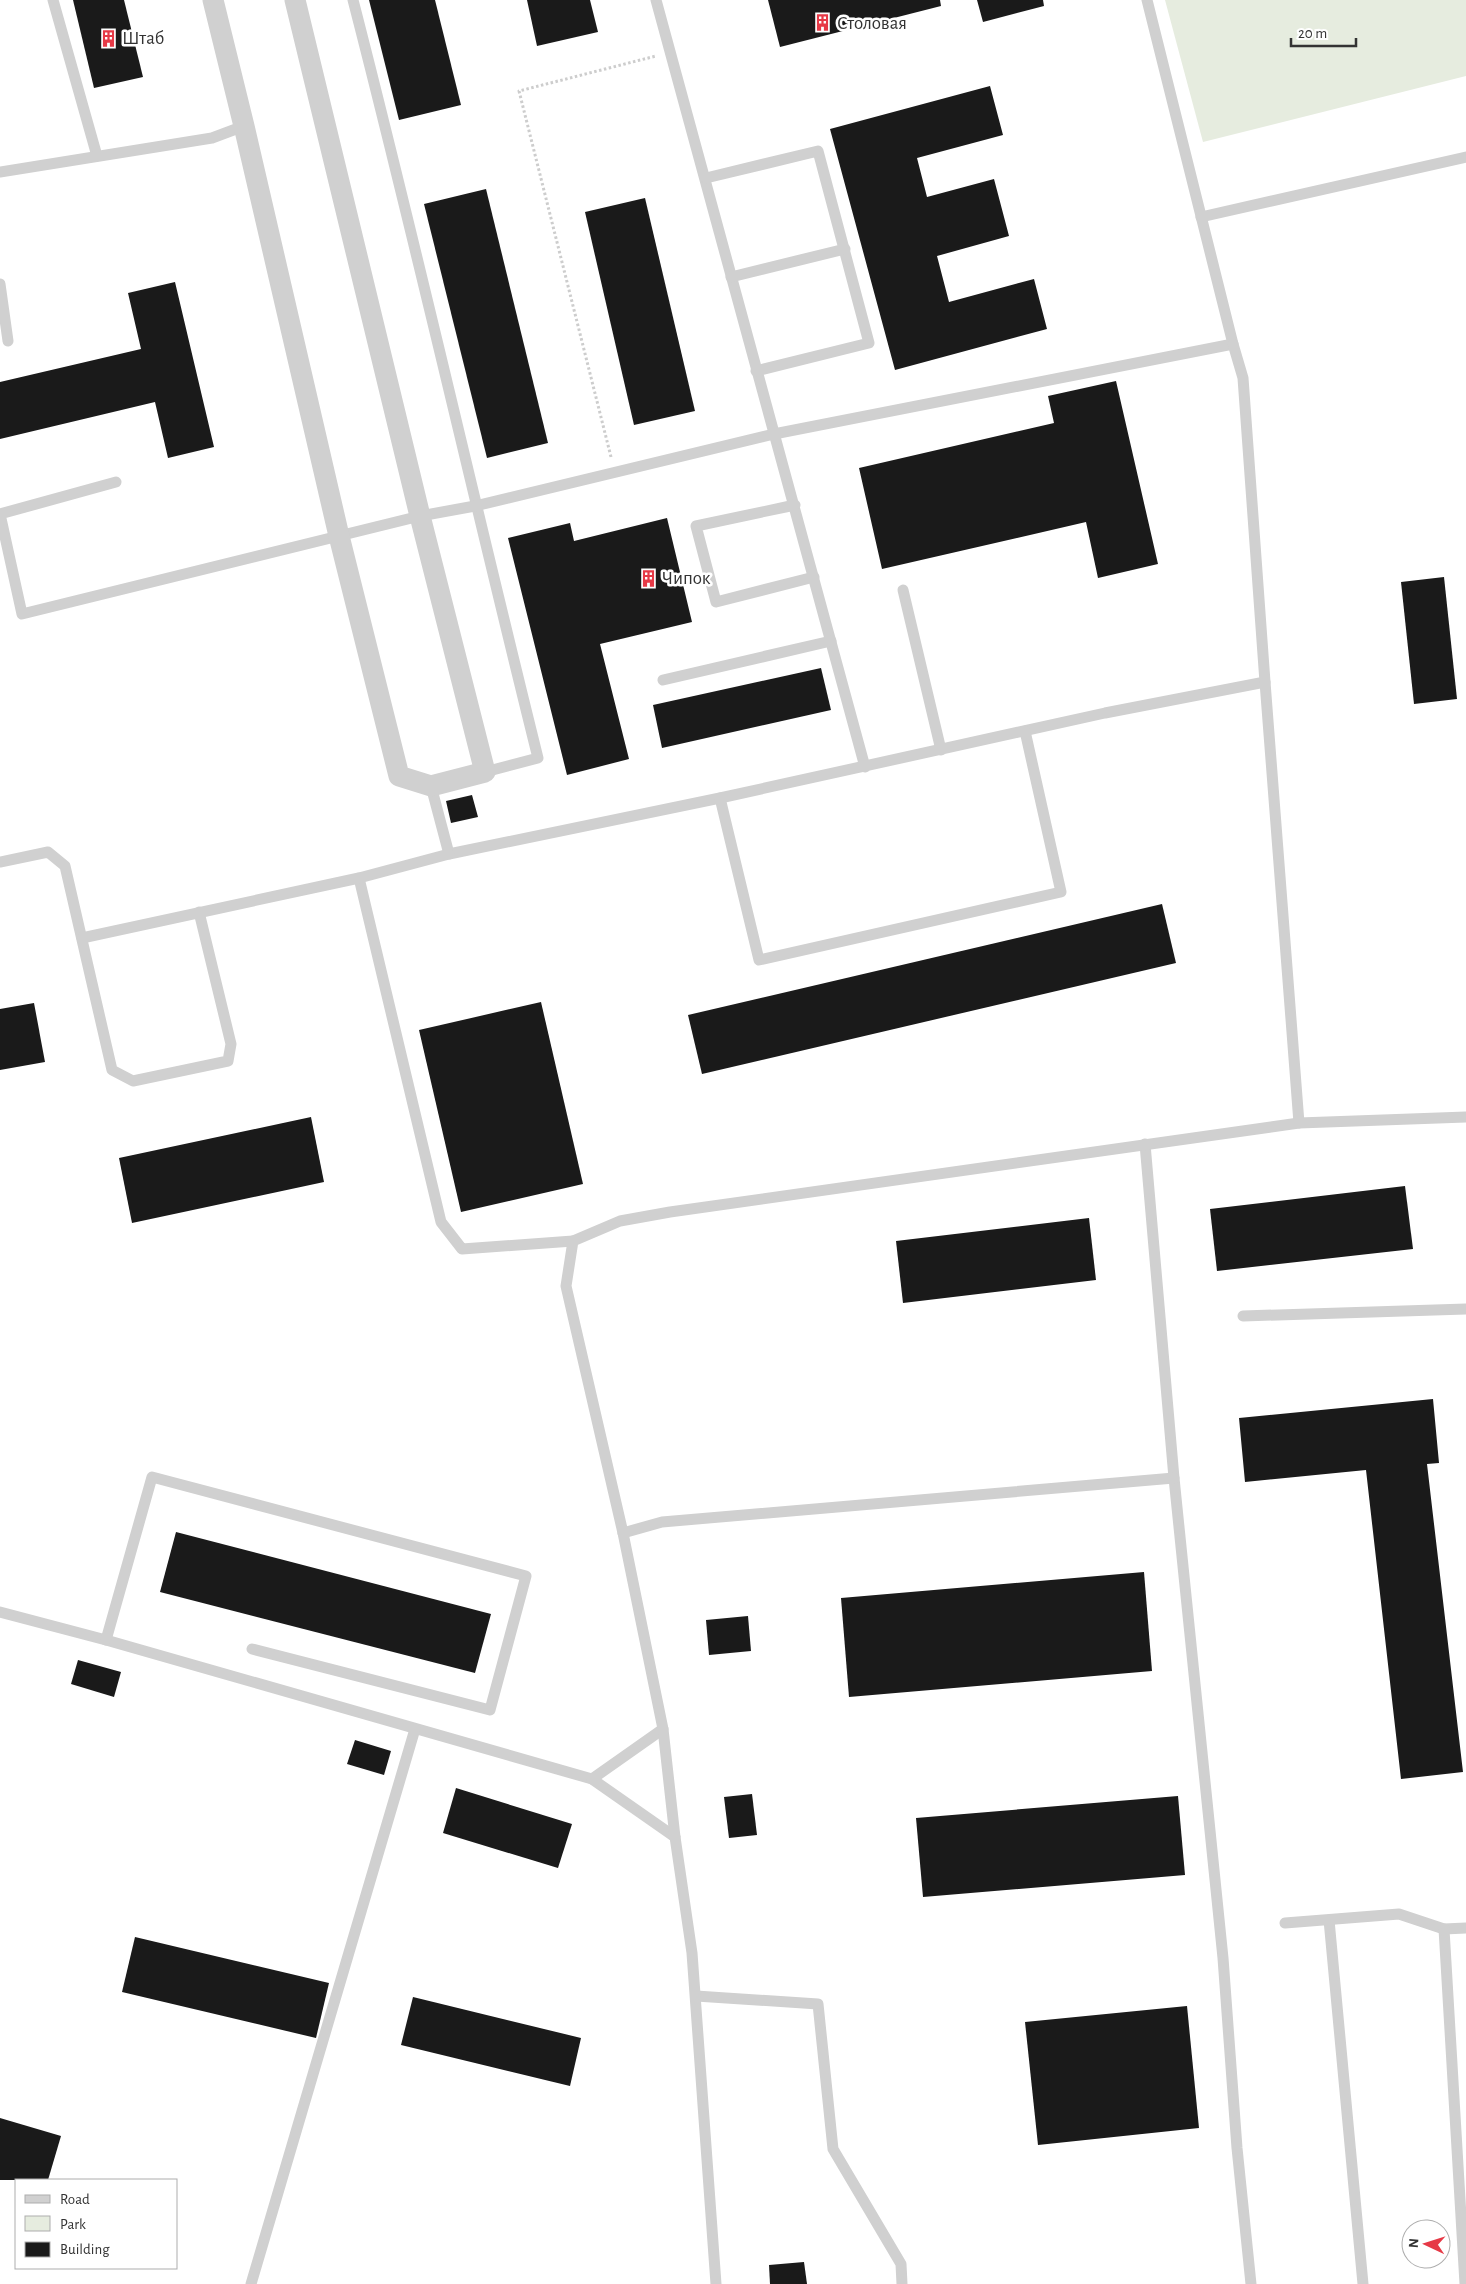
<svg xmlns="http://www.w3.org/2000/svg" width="1466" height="2284" viewBox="0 0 1466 2284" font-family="'Alegreya Sans',sans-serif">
<rect width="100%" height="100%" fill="#fff"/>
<path fill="#e6ecdf" d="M1165,0H1466V76L1203,142Z"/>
<g fill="#1a1a1a">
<path d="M73,0H124L143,77L94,88Z"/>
<path d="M369,0H435L461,105L399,120Z"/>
<path d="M527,0H590L598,32L537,46Z"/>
<path d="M768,0H940L941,6L780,47Z"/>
<path d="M977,0H1043L1044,6L983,22Z"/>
<path d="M990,86L1003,135L917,158L927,197L994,179L1009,236L937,256L949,302L1034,279L1047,329L895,370L830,129Z"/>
<path d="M486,189L548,443L487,458L424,204Z"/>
<path d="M645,198L695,411L634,425L585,212Z"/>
<path d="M175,282L214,447L168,458L155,402L0,439V382L141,349L128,293Z"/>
<path d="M1116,381L1158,564L1098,578L1086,522L882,569L859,468L1054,423L1048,396Z"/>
<path d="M667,518L692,622L600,644L629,759L567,775L508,538L570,523L574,541Z"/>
<path d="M1444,577L1457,699L1414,704L1401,582Z"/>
<path d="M821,668L831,710L662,748L653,705Z"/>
<path d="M472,795L478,817L451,823L446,801Z"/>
<path d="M1162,904L1176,963L702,1074L688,1015Z"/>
<path d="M541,1002L583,1184L461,1212L419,1030Z"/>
<path d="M34,1003L45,1062L0,1070V1009Z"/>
<path d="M311,1117L324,1182L132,1223L119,1158Z"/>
<path d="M1405,1186L1413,1249L1217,1271L1210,1209Z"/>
<path d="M1089,1218L1096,1280L903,1303L896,1241Z"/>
<path d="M1433,1399L1439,1463L1427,1464L1463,1772L1401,1779L1366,1470L1245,1482L1239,1418Z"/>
<path d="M176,1532L491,1614L475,1673L160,1592Z"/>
<path d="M1144,1572L1152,1671L849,1697L841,1598Z"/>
<path d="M748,1616L751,1651L709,1655L706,1620Z"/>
<path d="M78,1660L121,1672L114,1697L71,1684Z"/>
<path d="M355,1740L391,1751L384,1775L347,1764Z"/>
<path d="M456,1788L572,1824L558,1868L443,1833Z"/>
<path d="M752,1794L757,1835L729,1838L724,1797Z"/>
<path d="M1178,1796L1185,1875L923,1897L916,1818Z"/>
<path d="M135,1937L329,1983L316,2038L122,1992Z"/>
<path d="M413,1997L581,2038L570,2086L401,2045Z"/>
<path d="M1187,2006L1199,2128L1038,2145L1025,2022Z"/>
<path d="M0,2118L61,2136L48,2180H0Z"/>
<path d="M804,2262L807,2284H770L769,2265Z"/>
</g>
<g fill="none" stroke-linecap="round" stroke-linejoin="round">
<path stroke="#cdcdcd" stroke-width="3" stroke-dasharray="2.5 2.5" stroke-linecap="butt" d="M611,457L519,91L656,56"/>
<g stroke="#d0d0d0" stroke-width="11">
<path d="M53,0L97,156"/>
<path d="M353,0C418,252 475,505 538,758L485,772"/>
<path d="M656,0L865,767"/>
<path d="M0,172L212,138L244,126"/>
<path d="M706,178L818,151L869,343L756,371"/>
<path d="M1201,217L1466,157"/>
<path d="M731,277L845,249"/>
<path d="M0,284L8,341"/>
<path d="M116,482L0,514L22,614L420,516L475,506L774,434L1233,344L1147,0"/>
<path d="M795,505L696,526L716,602L814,577"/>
<path d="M903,590L941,750"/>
<path d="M663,680L831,641"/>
<path d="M431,786L449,854L720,798L1105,713L1265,682L1243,378L1233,344"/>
<path d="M720,798L759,960L1061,892L1025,731"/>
<path d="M0,862L48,852L65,866L112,1070L133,1081L228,1061L231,1044L199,912"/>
<path d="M359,878L441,1222L462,1249L573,1241"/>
<path d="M82,938L359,878L449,854"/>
<path d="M1299,1123L1466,1117"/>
<path d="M1145,1144L1174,1478L1223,1958L1237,2148L1251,2284"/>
<path d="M1243,1316L1466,1309"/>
<path d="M623,1533L662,1522L1174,1478"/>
<path d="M0,1612L106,1640L592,1779L663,1729"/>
<path d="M106,1640L152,1477L526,1576L490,1710L252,1649"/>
<path d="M592,1779L675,1837"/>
<path d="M1329,1920L1363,2284"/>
<path d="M1285,1923L1399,1914L1444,1929L1466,1928"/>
<path d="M1444,1929L1465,2284"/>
<path d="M696,1996L818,2004L833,2149L901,2264L902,2284"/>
<path d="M251,2284L415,1729"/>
<path d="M716,2284L692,1953L675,1837L663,1729L623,1533L566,1286L573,1241L620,1221L670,1212L1299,1123L1265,682"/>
</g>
<path stroke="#d0d0d0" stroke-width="21" d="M213,0L244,126L339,536L399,776L431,786L485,772L420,516L295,0"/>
</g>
<defs>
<symbol id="building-bare" viewBox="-9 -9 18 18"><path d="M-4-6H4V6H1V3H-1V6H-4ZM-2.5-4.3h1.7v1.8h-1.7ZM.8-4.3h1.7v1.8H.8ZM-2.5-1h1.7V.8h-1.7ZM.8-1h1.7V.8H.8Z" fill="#e63946" stroke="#fff" stroke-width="2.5" paint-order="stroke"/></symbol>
</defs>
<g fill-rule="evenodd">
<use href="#building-bare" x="810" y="10" width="25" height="25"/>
<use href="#building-bare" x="96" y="26" width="25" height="25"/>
<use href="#building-bare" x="636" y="566" width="25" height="25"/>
</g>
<g text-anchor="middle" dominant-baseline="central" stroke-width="5" stroke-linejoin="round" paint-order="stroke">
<g font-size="19" fill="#333" stroke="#fff" text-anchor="start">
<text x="837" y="23">Столовая</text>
<text x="122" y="38">Штаб</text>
<text x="662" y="578">Чипок</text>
</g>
</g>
<rect x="15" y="2179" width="162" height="90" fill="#ffffff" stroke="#adadad"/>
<rect x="25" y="2195" width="25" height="8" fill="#d0d0d0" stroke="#adadad"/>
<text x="60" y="2204" font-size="15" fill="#333333">Road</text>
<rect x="25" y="2216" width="25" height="15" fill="#e6ecdf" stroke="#adadad"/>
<text x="60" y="2229" font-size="15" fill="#333333">Park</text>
<rect x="25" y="2242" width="25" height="15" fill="#1a1a1a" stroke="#adadad"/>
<text x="60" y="2254" font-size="15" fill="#333333">Building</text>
<g transform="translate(1426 2244) rotate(274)"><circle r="24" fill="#ffffff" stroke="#adadad"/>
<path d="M0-4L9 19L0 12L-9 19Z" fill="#e63946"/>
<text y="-8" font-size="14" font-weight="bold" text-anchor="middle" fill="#333333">N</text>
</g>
<path d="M1291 38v8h65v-8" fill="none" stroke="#333333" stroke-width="2.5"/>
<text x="1298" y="38" font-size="15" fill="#333333" stroke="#ffffff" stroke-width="4" paint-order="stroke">20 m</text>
</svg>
